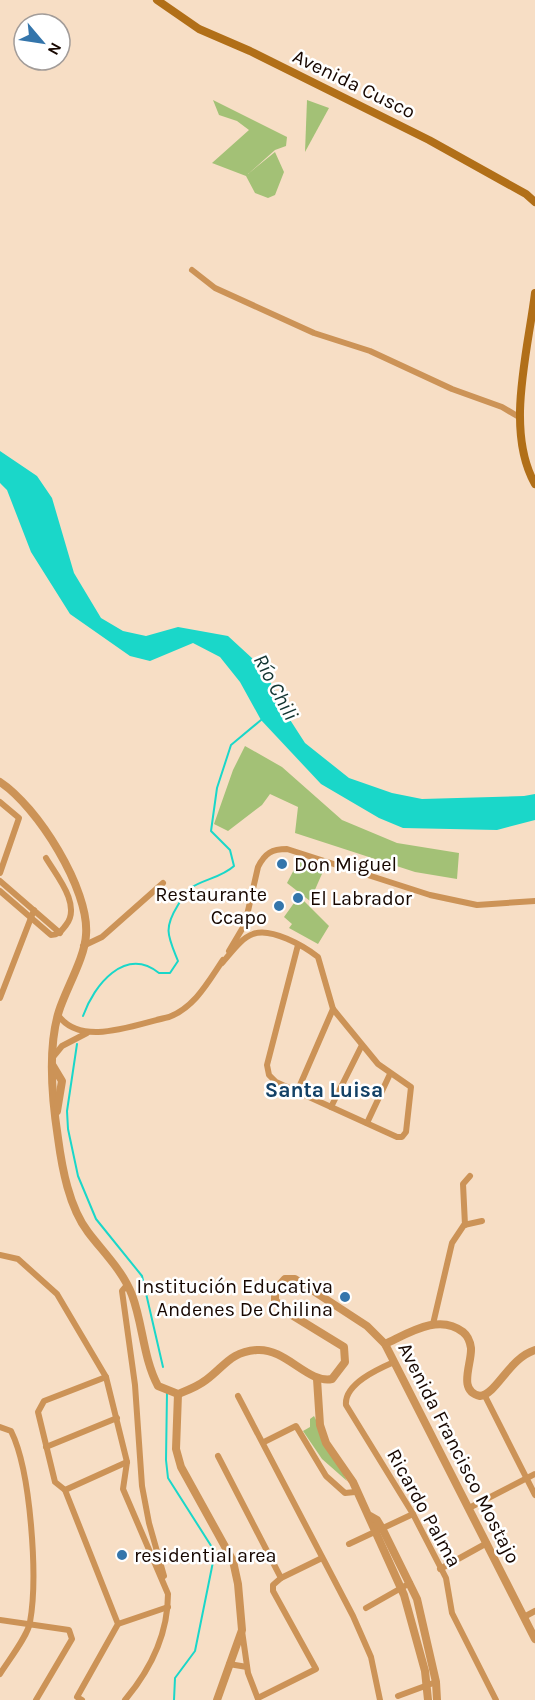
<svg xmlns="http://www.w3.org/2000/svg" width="535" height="1700" viewBox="0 0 535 1700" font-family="Karla,sans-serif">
<rect width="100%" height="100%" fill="#f7dec5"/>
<g fill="#a3c176">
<path d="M213,100L287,137L286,146L275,150L248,174L275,152L284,172L275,195L268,198L255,193L246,176L212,163L249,130L237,121L219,115Z"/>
<path d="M307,100L329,108L305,152Z"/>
<path d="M245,746L282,767L342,820L397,843L459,853L457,879L415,872L295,833L298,807L270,794L262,805L228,831L214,824L233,770Z"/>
<path d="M299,860L325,867L310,901L287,883Z"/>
<path d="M299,896L329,926L318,944L289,928L292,924L284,917Z"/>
<path d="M314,1416L347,1481L322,1459L303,1431L310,1427V1419Z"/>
</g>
<path fill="#1ad7c9" d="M0,451L37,476L52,498L74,573L101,618L123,631L146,636L178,627L228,636L264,669L285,712L305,743L349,778L392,793L422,799L524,796L535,794V820L497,830L403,828L379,818L321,784L261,720L240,682L220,657L193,643L150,661L130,656L70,614L31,552L7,490L0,483Z"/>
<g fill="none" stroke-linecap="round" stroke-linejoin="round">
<g stroke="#1ad7c9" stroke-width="2">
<path d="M83,1016C94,985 125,946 159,973H170L178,961C168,936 163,929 178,905C181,900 185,892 189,889C203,879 221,878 234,866L230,850L211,831L217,788L231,745L261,720"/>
<path d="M77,1044L67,1111L68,1129L78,1176L96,1219L142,1276L163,1367"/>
<path d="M167,1392L166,1460L168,1478L215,1552L195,1651L175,1678L174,1700"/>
</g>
<g stroke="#cc9357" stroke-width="6">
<path d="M192,270L215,288L314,333L370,351L452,389L502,407L519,417"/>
<path d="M0,802L19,818L0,873"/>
<path d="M0,881L60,933"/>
<path d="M0,891L51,935C59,935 61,931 66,925C82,905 56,875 46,858"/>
<path d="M83,946L102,937L163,883"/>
<path d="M229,951L245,924L258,867C265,853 272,849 287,849L430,895L477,905L535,901"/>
<path d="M222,963C231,953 241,938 253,934C271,927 304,946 318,957L333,1009L378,1064L411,1087L406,1132L402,1137H397L276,1082L269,1075L267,1065L298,945"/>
<path d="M0,998L34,910"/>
<path d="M58,1015C81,1048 136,1024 169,1017C195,1007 208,982 223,960"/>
<path d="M53,1057L62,1046L87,1033"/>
<path d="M297,1092L333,1009"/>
<path d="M331,1107L361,1047"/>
<path d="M367,1123L390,1074"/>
<path d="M465,1225L463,1184L470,1176"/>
<path d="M0,1255L18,1259L57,1294L106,1377L127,1462L123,1489L168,1594C168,1635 151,1669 125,1700"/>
<path d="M127,1285L122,1291L135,1385L142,1486L149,1523L164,1576"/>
<path d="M433,1324L452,1243L464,1225L482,1221"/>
<path d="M394,1362C378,1369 344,1384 346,1405L413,1514L446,1578L452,1613L496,1700"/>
<path d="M238,1396L353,1616L371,1657L380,1700"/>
<path d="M485,1396L535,1495"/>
<path d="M0,1427L11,1431C31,1471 38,1578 30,1622C28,1636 8,1661 0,1674"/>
<path d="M264,1442L296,1426L326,1476L345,1493L355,1492"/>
<path d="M46,1447L117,1418"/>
<path d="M218,1456L281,1578"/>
<path d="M65,1490L55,1482L38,1412L44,1401L106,1377"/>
<path d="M469,1508L535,1474"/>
<path d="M349,1544L413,1514"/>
<path d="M440,1569L487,1543"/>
<path d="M366,1608L410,1583"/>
<path d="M524,1617L535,1611"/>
<path d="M0,1620L69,1630L72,1639L36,1700"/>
<path d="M118,1624L168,1607"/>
<path d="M242,1631L248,1673L258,1699"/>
<path d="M229,1664L247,1667"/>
<path d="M398,1696L436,1682"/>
<path d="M258,1698L316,1669L273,1591V1585L281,1578L322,1558"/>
<path d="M82,1700L77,1697L118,1624L65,1490L127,1462"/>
</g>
<g stroke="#cc9357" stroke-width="8">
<path d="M0,782C37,806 90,890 86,935C85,957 66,989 59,1011C47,1049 52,1099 58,1138C62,1168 69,1207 88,1232C103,1252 123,1271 132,1295C143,1324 143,1358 158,1386L178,1394C188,1390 197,1387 206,1380C225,1366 230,1352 257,1350C286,1348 308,1384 332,1379L345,1362L344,1347L282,1309L275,1300V1290L285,1279H295L367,1326L385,1344L535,1639"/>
<path d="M53,1066L62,1081L57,1111"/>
<path d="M385,1344C409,1333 439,1313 463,1332C468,1336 470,1341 471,1348C472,1364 457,1391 480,1396C497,1394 509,1358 535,1350"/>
<path d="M317,1379L320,1425L326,1443L353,1482L404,1595L425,1671L428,1700"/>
<path d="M178,1394L176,1449L181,1467L233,1561L238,1584L242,1630L217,1700"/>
<path d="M370,1516L377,1520L383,1530L417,1599L436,1682L437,1700"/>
</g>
<g stroke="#b16f18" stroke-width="8">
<path d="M157,0L199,29L250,51L429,140L526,194L535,202"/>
<path d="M535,293C528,351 505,431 535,484"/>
</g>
</g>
<g fill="#3475ab" stroke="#fff" stroke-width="2">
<circle cx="282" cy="864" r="6"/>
<circle cx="298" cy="898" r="6"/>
<circle cx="279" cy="906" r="6"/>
<circle cx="345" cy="1297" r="6"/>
<circle cx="122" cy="1555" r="6"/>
</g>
<g text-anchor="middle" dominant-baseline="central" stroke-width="5" stroke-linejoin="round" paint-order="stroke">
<g font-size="20" fill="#170700" stroke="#fff">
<text transform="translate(354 84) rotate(26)">Avenida Cusco</text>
<text transform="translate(459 1453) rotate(63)">Avenida Francisco Mostajo</text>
<text transform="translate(424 1508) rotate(61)">Ricardo Palma</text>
</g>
<g font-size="20" fill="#170700" stroke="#fff" text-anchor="start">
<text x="294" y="864">Don Miguel</text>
<text x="267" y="894" text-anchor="end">Restaurante<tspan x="267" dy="23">Ccapo</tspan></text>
<text x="310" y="898">El Labrador</text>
<text x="333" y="1286" text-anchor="end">Institución Educativa<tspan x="333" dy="23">Andenes De Chilina</tspan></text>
<text x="134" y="1555">residential area</text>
</g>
<g font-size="21" font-style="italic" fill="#123431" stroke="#fff">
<text transform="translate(276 687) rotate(62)">Río Chili</text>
</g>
<g font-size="21" font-weight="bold" fill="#134166" stroke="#fff">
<text x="324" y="1090">Santa Luisa</text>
</g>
</g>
<g transform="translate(42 42) rotate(119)"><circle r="28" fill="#ffffff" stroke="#a29c99" stroke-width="1.5"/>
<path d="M0-4.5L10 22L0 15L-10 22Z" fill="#3475ab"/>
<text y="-9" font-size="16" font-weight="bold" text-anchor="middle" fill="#170700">N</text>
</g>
</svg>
